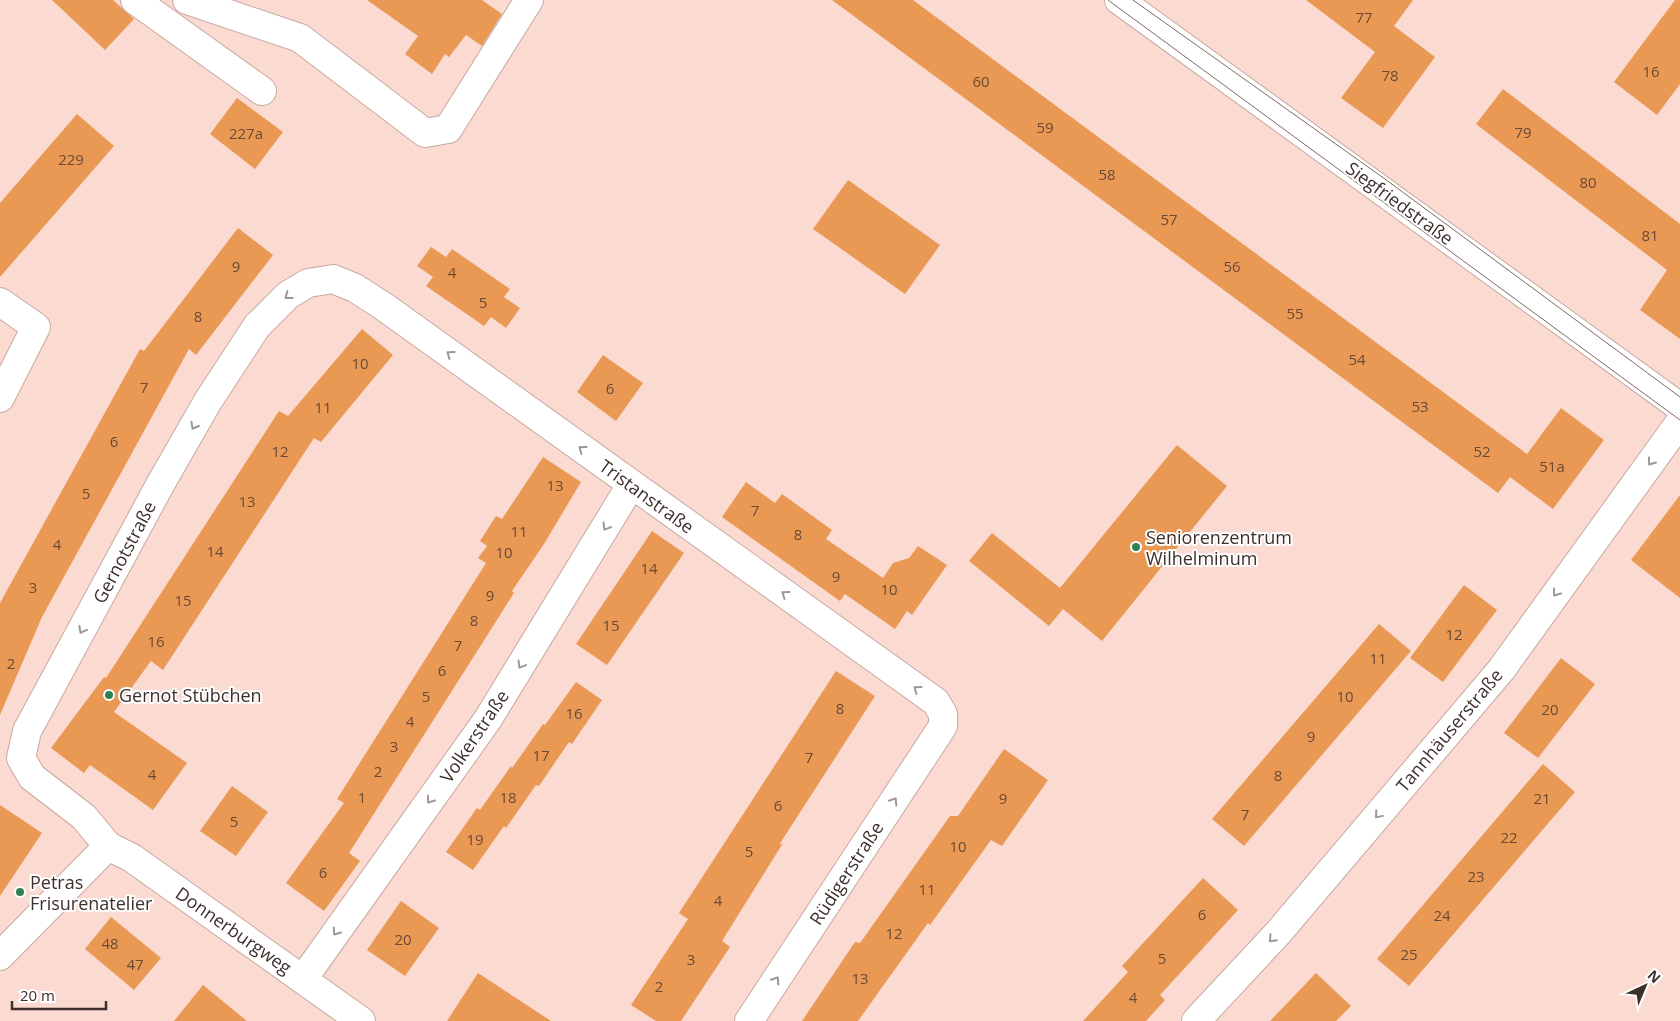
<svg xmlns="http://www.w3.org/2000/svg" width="1680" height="1021" viewBox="0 0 1680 1021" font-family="'Open Sans',sans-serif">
<rect width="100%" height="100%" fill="#fbdad2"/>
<g fill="#ea9955">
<path d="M52,0H113L134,19L105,50Z"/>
<path d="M367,0H482L502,14L482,46L466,35L449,57L445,54L432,74L405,54L418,36Z"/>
<path d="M832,0H913L1527,454L1561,408L1604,440L1553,509L1510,477L1498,493Z"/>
<path d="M1306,0H1413L1394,26L1435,57L1383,128L1341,98L1375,52Z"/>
<path d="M1675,0H1680V84L1657,115L1614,82Z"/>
<path d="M1503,89L1680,224V339L1640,310L1667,270L1476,124Z"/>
<path d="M237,98L283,132L255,169L210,134Z"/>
<path d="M77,114L114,146L0,277V203Z"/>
<path d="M848,180L940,245L905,294L813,229Z"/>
<path d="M238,228L273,255L196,355L189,349L42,617L0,715V603L140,349L144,351Z"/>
<path d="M431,247L446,257L452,249L510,289L504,297L520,308L506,328L491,317L484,326L426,286L433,277L417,266Z"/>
<path d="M362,329L393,355L321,442L314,438L163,670L151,661L114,712L187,763L153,810L90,765L84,773L51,748L104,677L106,678L279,411L288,416Z"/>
<path d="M603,355L643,383L616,421L577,392Z"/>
<path d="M1177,445L1227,486L1102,641L1063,609L1049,626L969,561L992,533L1060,588Z"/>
<path d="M543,457L581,482L544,544L512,591L514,593L495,623L349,853L360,861L324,911L286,883L344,803L337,799L486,563L478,558L487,546L480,541L496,516L502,519Z"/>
<path d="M746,482L775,503L782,494L832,530L826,539L883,578L893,563L909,558L918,546L947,565L912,615L907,611L895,629L845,594L840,601L722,517Z"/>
<path d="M1680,495V598L1631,560Z"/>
<path d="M652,531L684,553L607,665L576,644Z"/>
<path d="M1464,585L1497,610L1443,682L1410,658Z"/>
<path d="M1379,624L1411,651L1244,846L1212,819Z"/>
<path d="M1561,658L1595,684L1538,758L1504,733Z"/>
<path d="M836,671L875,696L779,845L783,843L722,941L730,947L681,1021H656L631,1005L688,919L679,913Z"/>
<path d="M576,682L602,700L572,744L569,742L539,786L536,785L506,828L504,826L473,870L446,852L477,808L480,810L511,766L512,768L543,724L545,725Z"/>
<path d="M1004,749L1048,780L1002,846L991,840L930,925L928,923L858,1021H802L855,942L860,943L950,816H958Z"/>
<path d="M1543,764L1575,792L1409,986L1377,959Z"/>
<path d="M232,786L268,812L236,856L200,831Z"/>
<path d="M0,805L42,833L0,896Z"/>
<path d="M1203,878L1238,910L1160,995L1165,1000L1146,1021H1083L1128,972L1122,966Z"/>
<path d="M401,901L439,928L405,976L367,950Z"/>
<path d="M111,917L161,958L134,990L85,949Z"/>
<path d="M478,973L551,1021H447Z"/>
<path d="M1316,973L1351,1006L1336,1021H1270Z"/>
<path d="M203,985L247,1021H174Z"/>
</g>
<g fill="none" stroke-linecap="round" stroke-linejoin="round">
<defs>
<g id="minor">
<path d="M135,0L262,91"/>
<path d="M187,0L300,38L425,133L448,129L529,0"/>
<path d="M1119,0L1680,407"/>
<path d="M0,302L36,327L0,398"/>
<path d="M108,846L84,817L32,777L21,758L27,731L161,483L208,401L257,326L288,295L308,283L321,281L333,279L355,288L383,306L936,702L943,714V726L749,1021"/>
<path d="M0,956L108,846L132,858L361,1021"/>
<path d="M303,979L488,719L631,485"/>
<path d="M1196,1021L1278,933L1501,670L1680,422"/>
</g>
</defs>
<use href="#minor" stroke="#c8a9a1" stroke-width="30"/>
<use href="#minor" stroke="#fff" stroke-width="28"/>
<g stroke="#7e6a65" stroke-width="1">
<path d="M1108,0L1680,420"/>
<path d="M1133,0L1385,179L1680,397"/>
</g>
</g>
<defs><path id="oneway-chevron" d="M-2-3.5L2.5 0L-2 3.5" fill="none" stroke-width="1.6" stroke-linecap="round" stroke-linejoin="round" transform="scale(1.25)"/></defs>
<g stroke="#9e9796">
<use href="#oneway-chevron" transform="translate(288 296) rotate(143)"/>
<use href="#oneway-chevron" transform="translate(450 354) rotate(-144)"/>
<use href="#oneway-chevron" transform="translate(194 426) rotate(120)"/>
<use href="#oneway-chevron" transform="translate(582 449) rotate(-144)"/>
<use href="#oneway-chevron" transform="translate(1651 462) rotate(126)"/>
<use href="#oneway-chevron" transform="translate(606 527) rotate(121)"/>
<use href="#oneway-chevron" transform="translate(1556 593) rotate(126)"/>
<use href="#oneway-chevron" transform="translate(785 594) rotate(-144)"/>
<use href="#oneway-chevron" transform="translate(82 630) rotate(118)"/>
<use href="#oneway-chevron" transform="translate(521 665) rotate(121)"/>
<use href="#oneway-chevron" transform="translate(917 689) rotate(-144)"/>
<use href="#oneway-chevron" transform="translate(430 800) rotate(125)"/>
<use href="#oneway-chevron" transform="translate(894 801) rotate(-57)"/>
<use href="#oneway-chevron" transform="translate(1378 815) rotate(130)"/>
<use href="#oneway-chevron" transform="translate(336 932) rotate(125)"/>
<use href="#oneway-chevron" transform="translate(1272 939) rotate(133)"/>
<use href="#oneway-chevron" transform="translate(776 980) rotate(-57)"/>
</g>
<g fill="#2d8154" stroke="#fff" stroke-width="2">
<circle cx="1136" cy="547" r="5"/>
<circle cx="109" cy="695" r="5"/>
<circle cx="20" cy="892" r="5"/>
</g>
<g text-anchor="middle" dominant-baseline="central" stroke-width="4" stroke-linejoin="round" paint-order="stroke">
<g font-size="15" fill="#684a36">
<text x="1364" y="17">77</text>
<text x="1651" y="71">16</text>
<text x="1390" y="75">78</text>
<text x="981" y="81">60</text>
<text x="1045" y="127">59</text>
<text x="1523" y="132">79</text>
<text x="246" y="133">227a</text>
<text x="71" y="159">229</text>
<text x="1107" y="174">58</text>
<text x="1588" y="182">80</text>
<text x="1169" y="219">57</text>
<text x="1650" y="235">81</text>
<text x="236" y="266">9</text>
<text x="1232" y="266">56</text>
<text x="452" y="272">4</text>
<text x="483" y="302">5</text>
<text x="1295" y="313">55</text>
<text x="198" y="316">8</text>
<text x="1357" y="359">54</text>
<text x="360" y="363">10</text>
<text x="144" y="387">7</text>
<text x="610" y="388">6</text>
<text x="1420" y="406">53</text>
<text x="323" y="407">11</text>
<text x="114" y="441">6</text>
<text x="280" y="451">12</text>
<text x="1482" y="451">52</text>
<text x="1552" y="466">51a</text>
<text x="555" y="485">13</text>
<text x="86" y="493">5</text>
<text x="247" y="501">13</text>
<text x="755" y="510">7</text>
<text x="519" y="531">11</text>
<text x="798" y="534">8</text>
<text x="57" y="544">4</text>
<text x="215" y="551">14</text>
<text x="504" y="552">10</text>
<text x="649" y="568">14</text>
<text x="836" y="576">9</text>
<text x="33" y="587">3</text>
<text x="889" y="589">10</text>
<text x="490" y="595">9</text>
<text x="183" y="600">15</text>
<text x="474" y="620">8</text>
<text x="611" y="625">15</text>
<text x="1454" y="634">12</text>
<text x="156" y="641">16</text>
<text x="458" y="645">7</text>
<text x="1378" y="658">11</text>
<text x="11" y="663">2</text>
<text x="442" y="670">6</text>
<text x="426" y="696">5</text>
<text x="1345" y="696">10</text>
<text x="840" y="708">8</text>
<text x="1550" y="709">20</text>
<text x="574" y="713">16</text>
<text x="410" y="721">4</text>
<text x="1311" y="736">9</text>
<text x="394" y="746">3</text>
<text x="541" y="755">17</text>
<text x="809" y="757">7</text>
<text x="378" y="771">2</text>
<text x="152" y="774">4</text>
<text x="1278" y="775">8</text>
<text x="362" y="797">1</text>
<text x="508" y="797">18</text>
<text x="1003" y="798">9</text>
<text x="1542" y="798">21</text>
<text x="778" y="805">6</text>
<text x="1245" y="814">7</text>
<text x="234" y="821">5</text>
<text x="1509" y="837">22</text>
<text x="475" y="839">19</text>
<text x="958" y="846">10</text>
<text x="749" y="851">5</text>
<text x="323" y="872">6</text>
<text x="1476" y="876">23</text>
<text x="927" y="889">11</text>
<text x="718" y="900">4</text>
<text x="1202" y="914">6</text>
<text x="1442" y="915">24</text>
<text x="894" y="933">12</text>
<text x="403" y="939">20</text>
<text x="110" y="943">48</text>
<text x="1409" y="954">25</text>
<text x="1162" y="958">5</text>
<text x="691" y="959">3</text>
<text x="135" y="964">47</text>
<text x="860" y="978">13</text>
<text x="659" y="986">2</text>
<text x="1133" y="997">4</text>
</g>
<g font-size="18" fill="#3c2f2c" stroke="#fff">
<text transform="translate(1400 203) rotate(36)">Siegfriedstraße</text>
<text transform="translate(647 496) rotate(36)">Tristanstraße</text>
<text transform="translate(124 552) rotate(-62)">Gernotstraße</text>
<text transform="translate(1449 730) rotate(-50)">Tannhäuserstraße</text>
<text transform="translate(474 736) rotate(-56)">Volkerstraße</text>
<text transform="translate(846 873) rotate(-57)">Rüdigerstraße</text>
<text transform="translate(234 930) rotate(35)">Donnerburgweg</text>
</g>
<g font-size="18" fill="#3c2f2c" stroke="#fff" text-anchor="start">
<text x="1146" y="537">Seniorenzentrum<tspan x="1146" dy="21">Wilhelminum</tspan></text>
<text x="119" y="695">Gernot Stübchen</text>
<text x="30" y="882">Petras<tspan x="30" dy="21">Frisurenatelier</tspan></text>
</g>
</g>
<g transform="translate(1645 986) rotate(44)" stroke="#ffffff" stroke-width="4" paint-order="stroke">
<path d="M0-4L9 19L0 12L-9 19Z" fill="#3c2f2c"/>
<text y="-8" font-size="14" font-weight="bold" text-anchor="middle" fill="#3c2f2c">N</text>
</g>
<path d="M12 1001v8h94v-8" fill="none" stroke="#3c2f2c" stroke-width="2.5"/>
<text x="20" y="1001" font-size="15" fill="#3c2f2c" stroke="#ffffff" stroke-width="4" paint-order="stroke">20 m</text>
</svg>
